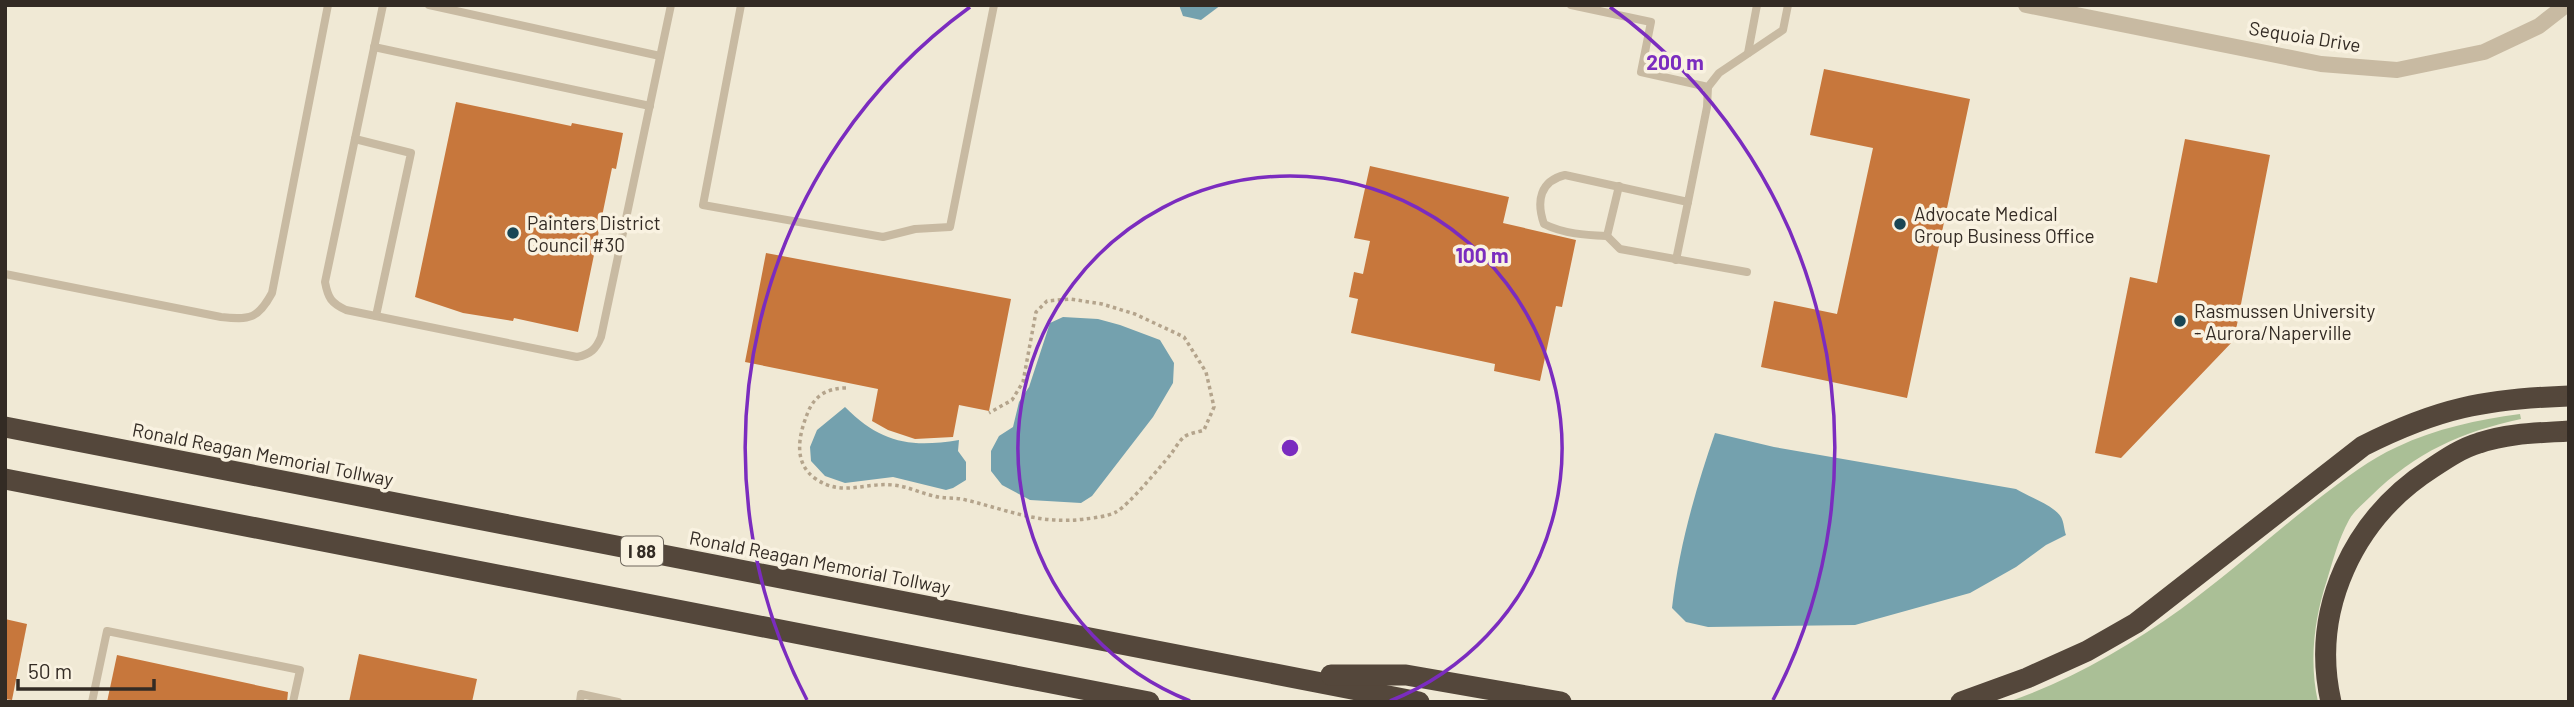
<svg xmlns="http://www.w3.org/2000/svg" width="2574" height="707" viewBox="0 0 2574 707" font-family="Barlow,sans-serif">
<rect width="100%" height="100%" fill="#f0e9d5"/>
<path fill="#aabf96" d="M2520,414L2521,419C2461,432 2416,452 2371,496C2364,503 2354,511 2349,520C2339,538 2333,560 2327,580C2314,619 2309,662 2318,702H2008C2069,681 2128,647 2181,609C2229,574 2274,533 2322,496C2346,478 2370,459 2397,447C2437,428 2477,420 2520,414Z"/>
<g fill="#74a1ae">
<path d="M1179,5H1221L1201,20L1183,16Z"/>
<path d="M1063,317L1098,319L1120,325L1160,340L1174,363L1173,383L1153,417L1092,496L1081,503L1030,500L1002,485L991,471V451L999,436L1013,427L1019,402L1029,387L1050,323Z"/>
<path d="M845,407C881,443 910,448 959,440L958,451L966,462V480L953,488L946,490L893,477L845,483L825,476L811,461L810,447L817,430Z"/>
<path d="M1715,433L1774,447L2016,489C2027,496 2055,506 2061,517C2064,522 2064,530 2066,535L2046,545L2016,567L1970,593L1855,625L1708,627L1686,622L1672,608C1679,547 1695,491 1715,433Z"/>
</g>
<g fill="#c7773c">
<path d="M1824,69L1970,99L1907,398L1761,367L1774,301L1837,314L1873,148L1810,135Z"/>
<path d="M456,102L571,126L572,123L623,133L616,169L612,168L578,332L514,318L513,321L463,313L415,297Z"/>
<path d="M2185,139L2270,155L2234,340L2121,458L2095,453L2130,277L2157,283Z"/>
<path d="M1370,166L1509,197L1503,223L1576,240L1562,307L1556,306L1540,381L1494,371L1495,364L1351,333L1358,299L1349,297L1354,272L1363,274L1370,241L1354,238Z"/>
<path d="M766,253L1011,299L989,411L959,405L953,437L915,439L888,430L872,421L878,389L745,362Z"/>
<path d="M5,619L27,624L12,700L5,699Z"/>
<path d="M359,654L477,679L472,702H349Z"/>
<path d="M117,655L288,692L287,702H107Z"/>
</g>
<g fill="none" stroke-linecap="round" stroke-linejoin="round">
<path stroke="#b4a48c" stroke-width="3.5" stroke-dasharray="3.5 3.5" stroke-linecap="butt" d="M846,388C828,388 815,395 808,412C799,434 792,463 816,479C842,497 865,482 893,485C907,486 920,493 934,496C944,499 955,497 966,500C1008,510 1040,525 1085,519C1094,518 1109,516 1116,512C1128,506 1161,466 1171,454C1175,449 1179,441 1184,437C1189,433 1199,432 1204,430L1214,407L1206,372L1184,337L1135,314L1102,304L1070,299L1047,301L1036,312L1023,382L1012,400L989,413"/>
<g stroke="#c8baa2" stroke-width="8">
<path d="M383,5L325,282C328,298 331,303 346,310L577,357C591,354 596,349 601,337L671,5"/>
<path d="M429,5L660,56"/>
<path d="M741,5L703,205L883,237L915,229L950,227L994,5"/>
<path d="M1571,5L1651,22L1641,72L1708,87L1719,73L1783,30L1788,5"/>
<path d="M374,47L650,106"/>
<path d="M1748,53L1757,5"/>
<path d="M1708,87L1707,107L1688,202L1565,175C1540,181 1536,201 1544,224C1564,234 1586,235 1607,236L1620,249L1747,272"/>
<path d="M355,139L411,153L376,316"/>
<path d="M1607,236L1619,186"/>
<path d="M1676,260L1688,202"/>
<path d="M5,274L221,317C250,320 258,319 272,293L328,5"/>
<path d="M92,702L107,631L300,670L293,702"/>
<path d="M580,702L581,694L618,702"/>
</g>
<path stroke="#c8baa2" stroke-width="16" d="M2026,5L2321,64L2397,70L2484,52L2539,26L2566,5"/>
<g stroke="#54473b" stroke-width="21">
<path d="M5,427L1419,702"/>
<path d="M5,479L1149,702"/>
<path d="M1331,675H1406L1561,702"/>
<path d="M1961,702L2027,678L2087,651L2136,623L2363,446C2438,408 2485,399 2569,396"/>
<path d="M2331,702C2310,609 2354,518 2432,468C2447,458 2462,448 2479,443C2508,433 2538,433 2569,431"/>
</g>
</g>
<g fill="none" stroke="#7b2cbf" stroke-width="3.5">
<path d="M1190 701A272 272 0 1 1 1390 701"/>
<path d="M807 700A545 545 0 0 1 970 7M1610 7A545 545 0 0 1 1773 700"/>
</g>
<g fill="#1a4654" stroke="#f9f2e1" stroke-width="2.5">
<circle cx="1900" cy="224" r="7"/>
<circle cx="513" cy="233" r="7"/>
<circle cx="2180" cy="321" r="7"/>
</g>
<g text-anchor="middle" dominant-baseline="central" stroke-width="7" stroke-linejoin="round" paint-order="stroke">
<rect fill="#f9f2e1" stroke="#6e675d" stroke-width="2" x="621" y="536.5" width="42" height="29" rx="5"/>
<g font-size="18" font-weight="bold" fill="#332b24">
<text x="642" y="551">I 88</text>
</g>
<g font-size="19" fill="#332b24" stroke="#f9f2e1">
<text transform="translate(2305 36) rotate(9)">Sequoia Drive</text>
<text transform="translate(263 454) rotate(11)">Ronald Reagan Memorial Tollway</text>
<text transform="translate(820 562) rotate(11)">Ronald Reagan Memorial Tollway</text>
</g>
<g font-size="19" fill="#332b24" stroke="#f9f2e1" text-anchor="start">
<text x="1914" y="213">Advocate Medical<tspan x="1914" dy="22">Group Business Office</tspan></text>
<text x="527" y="222">Painters District<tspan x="527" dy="22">Council #30</tspan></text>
<text x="2194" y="310">Rasmussen University<tspan x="2194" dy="22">- Aurora/Naperville</tspan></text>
</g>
</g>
<circle cx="1290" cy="448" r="10" fill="#7b2cbf" stroke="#f9f2e1" stroke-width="3.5"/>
<g font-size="21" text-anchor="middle" font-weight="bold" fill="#7b2cbf" stroke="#f9f2e1" stroke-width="7" stroke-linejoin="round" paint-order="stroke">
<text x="1675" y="70">200 m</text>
<text x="1482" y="263">100 m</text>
</g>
<rect width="2574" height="707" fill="none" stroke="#332b24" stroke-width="14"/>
<path d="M18 679v10h136v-10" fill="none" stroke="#332b24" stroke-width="3.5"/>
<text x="28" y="679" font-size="21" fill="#332b24" stroke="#f9f2e1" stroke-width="5" paint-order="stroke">50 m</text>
</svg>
